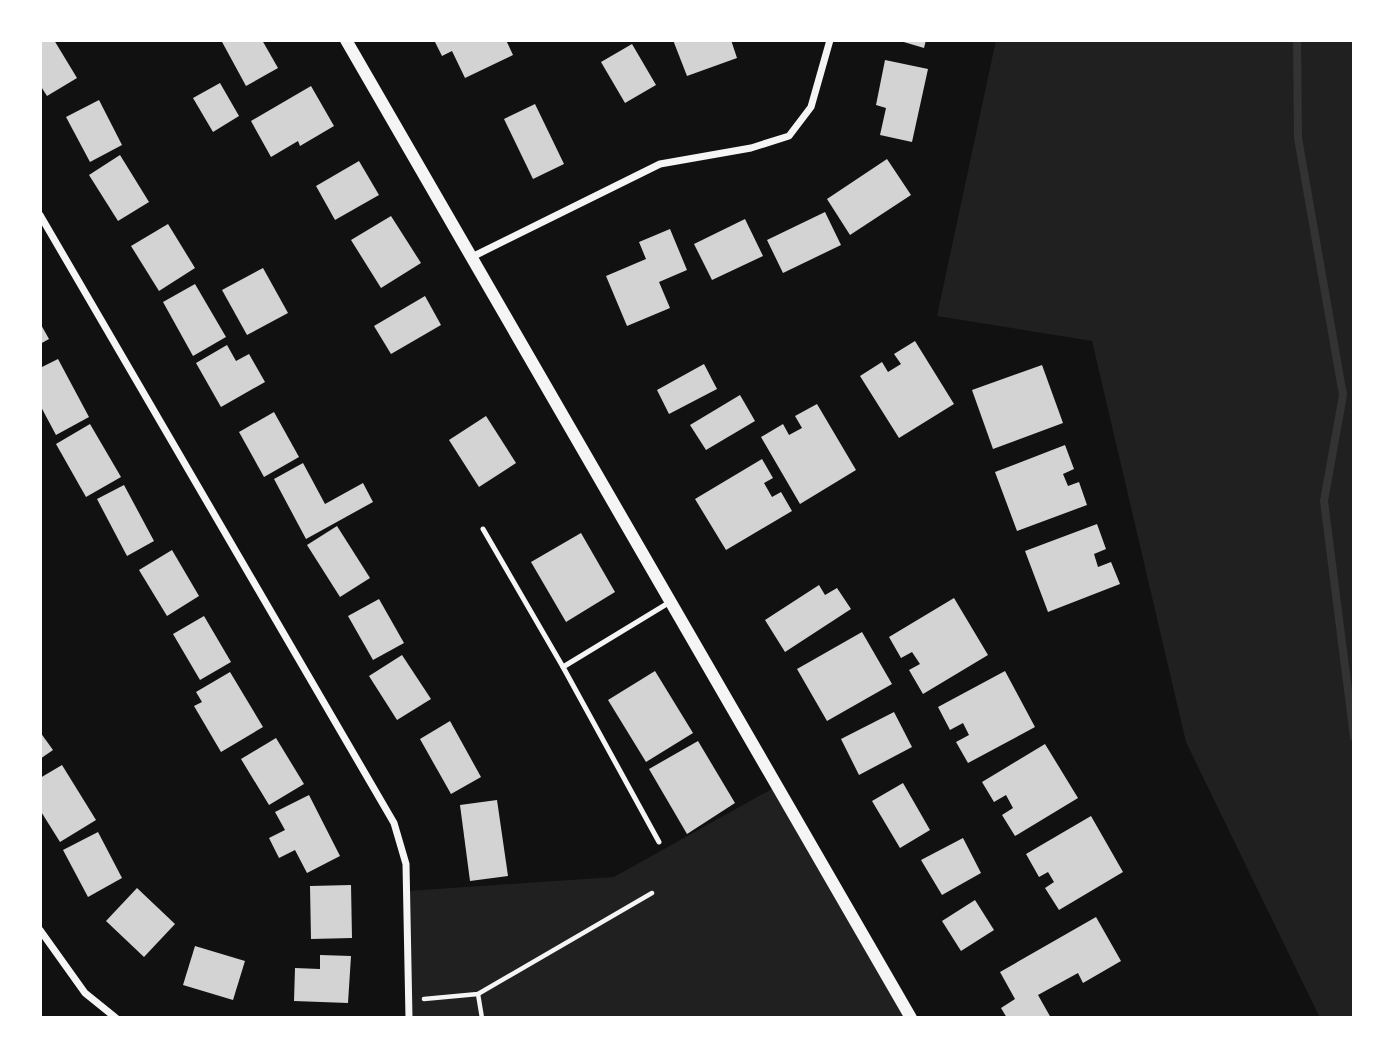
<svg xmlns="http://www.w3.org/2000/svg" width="1394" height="1058" viewBox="0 0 1394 1058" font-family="Barlow,sans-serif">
<rect width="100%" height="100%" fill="#111"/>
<g fill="#202020">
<path d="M996,40H1354V1018H1320L1186,742L1092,341L937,316Z"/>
<path d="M779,785L911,1018H409L408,891L614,877Z"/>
</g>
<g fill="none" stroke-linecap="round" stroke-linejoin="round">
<path stroke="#333" stroke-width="8" d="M1297,40L1298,138L1343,395L1324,501L1354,737"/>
</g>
<g fill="#d3d3d3">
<path d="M40,40H54L77,78L47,96L40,85Z"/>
<path d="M221,40H262L278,68L246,86Z"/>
<path d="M434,40H506L513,55L465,78L452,51L442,56Z"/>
<path d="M673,40H731L737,58L687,76Z"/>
<path d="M897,40H926L924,48Z"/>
<path d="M632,44L656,85L625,103L601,62Z"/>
<path d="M885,60L928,69L912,142L880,135L886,108L876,105Z"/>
<path d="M220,83L239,116L213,132L193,98Z"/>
<path d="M311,86L334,126L300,146L298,141L271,157L251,121Z"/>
<path d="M99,100L122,145L90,162L66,117Z"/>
<path d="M535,104L564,164L533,179L504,119Z"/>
<path d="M120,155L149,202L118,221L89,175Z"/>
<path d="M887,159L911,195L850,235L827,199Z"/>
<path d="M359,161L379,195L335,220L316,186Z"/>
<path d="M825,212L841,245L783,273L767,240Z"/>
<path d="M391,216L421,263L381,288L351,240Z"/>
<path d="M745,219L763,256L712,280L694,244Z"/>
<path d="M168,224L195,268L159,291L131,246Z"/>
<path d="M670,229L687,270L659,282L670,308L627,326L606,276L646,259L639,242Z"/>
<path d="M263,268L288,313L247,335L222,290Z"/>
<path d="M195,284L226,337L193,356L163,302Z"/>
<path d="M425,296L441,325L391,354L374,326Z"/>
<path d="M40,323L49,339L40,344Z"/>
<path d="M915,341L954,404L899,438L860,376L882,362L888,372L901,364L894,354Z"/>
<path d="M227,345L236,361L249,354L265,382L221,407L196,363Z"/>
<path d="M58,359L89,417L56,435L40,405V368Z"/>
<path d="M704,364L717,389L669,414L657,390Z"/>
<path d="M1042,365L1063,423L993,449L972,390Z"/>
<path d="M740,395L755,421L706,450L690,425Z"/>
<path d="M817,404L856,470L800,504L761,437L783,424L789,435L802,428L795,416Z"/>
<path d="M274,412L299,457L264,477L239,432Z"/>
<path d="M486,416L516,463L479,487L449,440Z"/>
<path d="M90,424L121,477L86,497L56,444Z"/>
<path d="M1065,445L1074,469L1063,474L1068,486L1079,482L1087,505L1017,531L995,472Z"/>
<path d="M762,459L773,478L764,483L772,497L781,492L792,511L726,550L695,499Z"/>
<path d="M303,463L325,504L363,483L373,502L306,539L274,479Z"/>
<path d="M124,485L154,541L127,556L97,499Z"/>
<path d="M1097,524L1106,549L1094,554L1098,567L1111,562L1120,584L1048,612L1025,551Z"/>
<path d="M337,526L370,578L340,597L307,545Z"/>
<path d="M581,533L615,592L566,622L531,562Z"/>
<path d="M172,550L199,596L167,616L139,570Z"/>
<path d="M819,585L825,595L837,588L851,609L785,652L765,620Z"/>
<path d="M954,598L988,655L923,694L909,670L920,664L912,652L901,658L889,637Z"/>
<path d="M379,599L404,643L373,660L348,616Z"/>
<path d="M204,616L231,662L200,680L173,634Z"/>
<path d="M862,632L892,684L827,721L797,669Z"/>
<path d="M402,655L431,699L397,720L369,676Z"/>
<path d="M655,671L693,733L646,762L608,700Z"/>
<path d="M1005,671L1035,727L968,763L956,742L969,735L963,723L950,730L938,707Z"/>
<path d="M230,672L263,727L221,752L194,706L202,702L196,692Z"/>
<path d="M894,712L912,747L859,775L841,739Z"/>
<path d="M450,721L481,777L451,794L420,739Z"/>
<path d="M40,732L53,750L40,759Z"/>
<path d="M276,738L304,784L269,805L241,759Z"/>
<path d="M698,741L735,803L687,834L649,769Z"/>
<path d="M1045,744L1078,798L1015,836L1002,815L1013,808L1006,795L994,802L982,782Z"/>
<path d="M62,765L96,820L60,842L40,810V778Z"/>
<path d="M903,783L930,830L900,848L872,801Z"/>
<path d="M309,795L340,856L307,873L295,850L279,858L269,838L285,830L275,812Z"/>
<path d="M497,800L508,876L470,881L460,805Z"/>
<path d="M1091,816L1123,872L1059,910L1045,888L1054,882L1048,872L1039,877L1026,854Z"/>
<path d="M98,832L122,878L88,897L63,850Z"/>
<path d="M963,838L981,873L942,895L921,860Z"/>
<path d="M351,885L352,938L311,939L310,886Z"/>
<path d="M137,888L175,924L144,957L106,921Z"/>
<path d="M975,900L994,930L961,951L942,921Z"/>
<path d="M1096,917L1121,961L1083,983L1078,973L1038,995L1051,1018H1007L1001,1008L1015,999L1000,972Z"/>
<path d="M195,946L245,961L233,1000L183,985Z"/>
<path d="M320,955L351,956L348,1003L294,1001L295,968L320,969Z"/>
</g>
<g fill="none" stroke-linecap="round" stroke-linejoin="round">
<g stroke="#f5f5f5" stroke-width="4.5">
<path d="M478,994L482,1018"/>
<path d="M424,999L478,994L652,893"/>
</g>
<g stroke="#f5f5f5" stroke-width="5">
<path d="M483,529L563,667"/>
<path d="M659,842L563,667L670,602"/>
</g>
<g stroke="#f5f5f5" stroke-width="7">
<path d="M40,215L394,823L406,864L409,1018"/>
<path d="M474,256L660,164L751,148L789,136L811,107L830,40"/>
<path d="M40,930L85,993L116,1018"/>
</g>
<path stroke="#f5f5f5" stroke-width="12" d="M346,40L911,1018"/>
</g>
<rect width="1394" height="1058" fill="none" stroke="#ffffff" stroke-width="84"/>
</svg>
